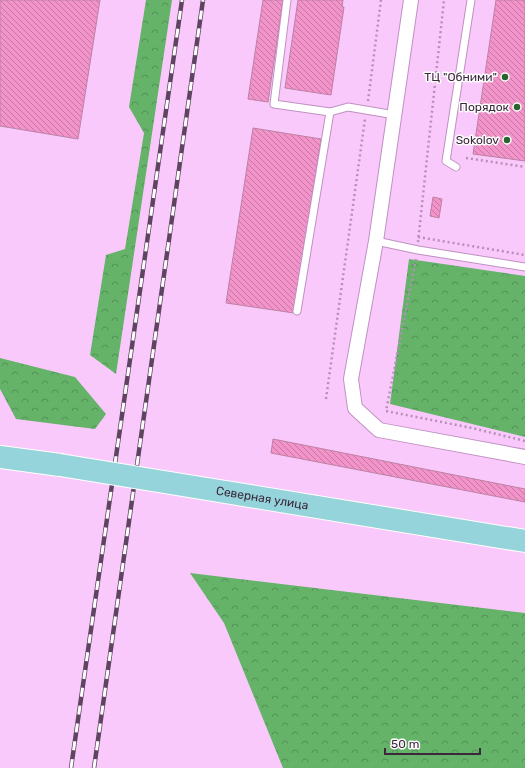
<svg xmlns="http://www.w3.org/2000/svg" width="525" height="768" viewBox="0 0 525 768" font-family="Rubik,sans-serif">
<defs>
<pattern id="forest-crowns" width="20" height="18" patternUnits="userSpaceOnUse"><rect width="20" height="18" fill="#64b368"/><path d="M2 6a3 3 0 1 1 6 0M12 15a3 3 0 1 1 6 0" fill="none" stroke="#549257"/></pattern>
<pattern id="building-back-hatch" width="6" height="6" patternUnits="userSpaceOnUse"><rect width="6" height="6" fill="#f293ca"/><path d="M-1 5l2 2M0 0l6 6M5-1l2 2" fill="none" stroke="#c578a5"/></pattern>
</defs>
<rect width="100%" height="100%" fill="#fac9fc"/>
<g fill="url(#forest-crowns)">
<path d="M146,0H172L116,374L90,355L106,255L125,249L144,133L129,107Z"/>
<path d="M409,259L525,276V437L390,404Z"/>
<path d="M0,358L75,377L106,414L95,429L16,419L0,389Z"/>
<path d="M190,573L525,613V768H283L224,623Z"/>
</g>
<g fill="url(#building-back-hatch)" stroke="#bd81a3">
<path d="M0,0H100L78,139L0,126Z"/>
<path d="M263,0H283L268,102L248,99Z"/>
<path d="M298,0H343L342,7H344L331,95L285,88Z"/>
<path d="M496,0H525V161L473,154Z"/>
<path d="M253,128L321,139L294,313L226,303Z"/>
<path d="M433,197L442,199L439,218L430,216Z"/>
<path d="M273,439L525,489V502L271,453Z"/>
</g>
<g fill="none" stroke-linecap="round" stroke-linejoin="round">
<defs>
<g id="lane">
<path d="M287,0L274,104L330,112"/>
<path d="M456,167L446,161L471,0"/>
<path d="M376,241L418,250L525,267"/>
<path d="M297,311L330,112L348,107L395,115"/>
</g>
<path id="street" d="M411,0L376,241L351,379L355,408L379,430L525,457"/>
<g id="primary">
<path d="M0,457L60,465"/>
<path id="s1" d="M207,489L525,541"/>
</g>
</defs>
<use href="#lane" stroke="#bf91c1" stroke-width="9"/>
<use href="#street" stroke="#bf91c1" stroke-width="16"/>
<use href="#primary" stroke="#fff" stroke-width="24"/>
<g stroke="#b68fb7" stroke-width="2.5" stroke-dasharray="2 3" stroke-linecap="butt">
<path d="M368,101L381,0"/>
<path d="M466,158L525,167"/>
<path d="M418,237L525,255"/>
<path d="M418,242L444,0"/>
<path d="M416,259L386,411L472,428L525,441"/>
<path d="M326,399L365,119"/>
</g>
<use href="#lane" stroke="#fff" stroke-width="7"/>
<use href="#street" stroke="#fff" stroke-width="14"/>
<use href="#primary" stroke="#95d4da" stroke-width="22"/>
<defs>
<g id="rail">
<path d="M71,768L182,0"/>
<path d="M94,768L203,0"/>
</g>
</defs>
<use href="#rail" stroke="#5d455f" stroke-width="4.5"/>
<use href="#rail" stroke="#fdfdfd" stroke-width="3" stroke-dasharray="9" stroke-linecap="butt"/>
<defs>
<path id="primary-bridge" d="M60,465L207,489"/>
</defs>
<use href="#primary-bridge" stroke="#fff" stroke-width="24" stroke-linecap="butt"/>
<use href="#primary-bridge" stroke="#95d4da" stroke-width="22"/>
</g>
<g fill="#28652d" stroke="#fdfdfd" stroke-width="1.5">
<circle cx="505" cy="77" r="4"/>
<circle cx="517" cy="107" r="4"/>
<circle cx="507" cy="140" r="4"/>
</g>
<g text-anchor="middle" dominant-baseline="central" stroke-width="3" stroke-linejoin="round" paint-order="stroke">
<g font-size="12" fill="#3b283c" stroke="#fdfdfd" text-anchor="end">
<text x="497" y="77">ТЦ "Обними"</text>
<text x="509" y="107">Порядок</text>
<text x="499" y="140">Sokolov</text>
</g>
<g font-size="12" fill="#3b283c" stroke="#fdfdfd">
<text stroke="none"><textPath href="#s1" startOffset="56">Северная улица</textPath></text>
</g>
</g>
<path d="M385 748v6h95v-6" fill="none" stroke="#3b283c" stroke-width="2"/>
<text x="391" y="748" font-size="12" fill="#3b283c" stroke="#fdfdfd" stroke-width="3" paint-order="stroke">50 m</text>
</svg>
